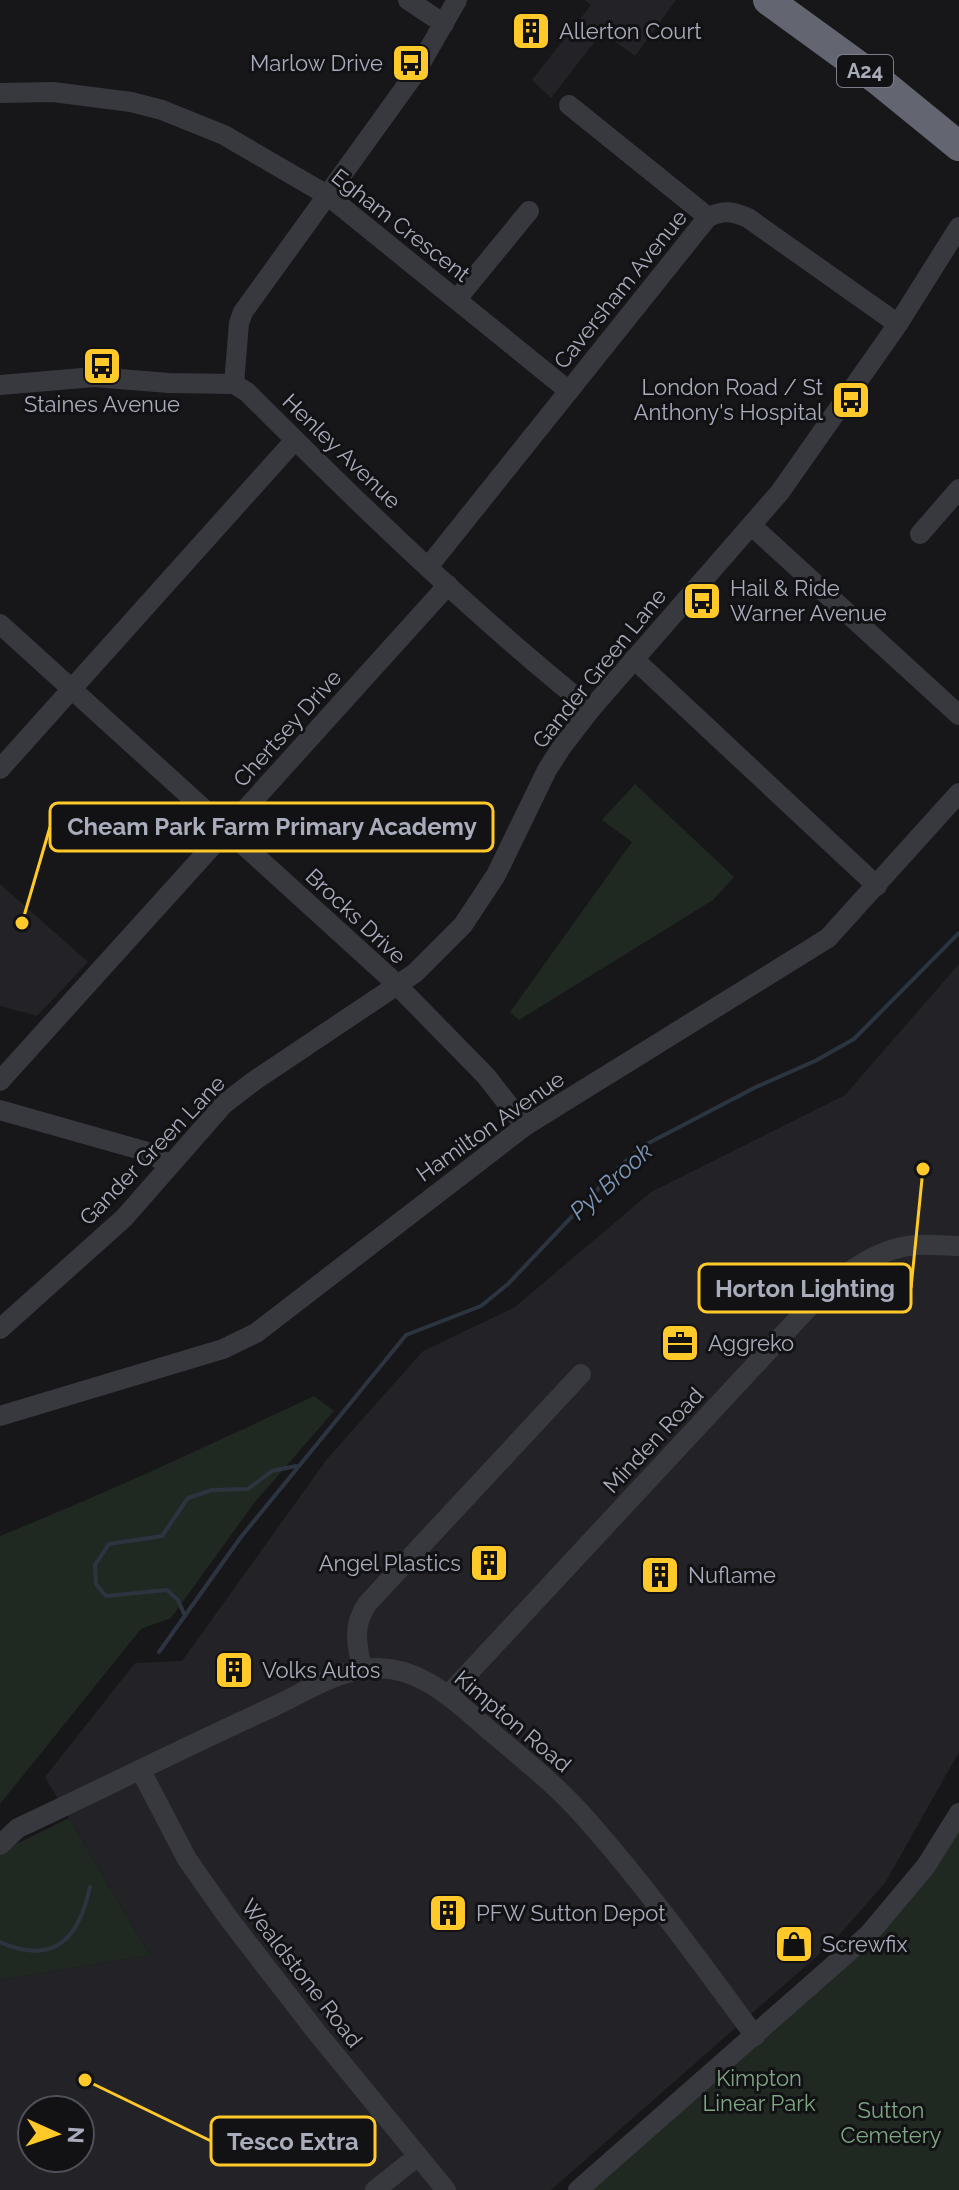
<svg xmlns="http://www.w3.org/2000/svg" width="959" height="2190" viewBox="0 0 959 2190" font-family="Raleway,sans-serif">
<rect width="100%" height="100%" fill="#17171a"/>
<g fill="#232327" fill-rule="evenodd">
<path d="M584,0H676L635,56L602,32L551,98L532,80L591,5Z"/>
<path d="M0,884L88,962L37,1016L0,1006Z"/>
<path d="M959,964V1752L885,1883L832,1943L551,2190H0V1980L150,1955L45,1777L135,1663L182,1661L327,1459L423,1351L515,1307L651,1192L845,1095ZM32,2110H80V2158H32Z"/>
</g>
<g fill="#1f2821">
<path d="M635,784L734,877L713,900L519,1020L510,1012L632,842L602,820Z"/>
<path d="M314,1396L334,1411L255,1502L171,1618L141,1629L0,1804V1536C106,1493 210,1445 314,1396Z"/>
<path d="M69,1818L150,1955L0,1980V1852Z"/>
<path d="M959,1827V2190H581L852,1957Z"/>
</g>
<g fill="none" stroke-linecap="round" stroke-linejoin="round">
<g stroke="#2c353f" stroke-width="4">
<path d="M185,1616L178,1600L167,1590L106,1596L96,1584L95,1565L109,1544L162,1536L188,1498L212,1490L248,1489L272,1471L296,1466"/>
<path d="M159,1652L241,1537L406,1335L481,1306L508,1284L617,1169L643,1146L756,1087L815,1061L854,1039L959,933"/>
<path d="M0,1942C55,1966 79,1938 90,1887"/>
</g>
<g stroke="#38383f" stroke-width="20">
<path d="M408,0L444,24"/>
<path d="M0,93L53,92L131,102L162,110L224,135L327,195L569,391"/>
<path d="M569,105L708,217"/>
<path d="M457,299L529,211"/>
<path d="M234,384L239,323L243,312L414,75L457,0"/>
<path d="M0,385L94,377L169,383L234,384L247,392C357,502 469,611 591,709"/>
<path d="M752,526L959,715"/>
<path d="M920,534L959,489"/>
<path d="M428,567L708,217C724,210 732,211 748,218L898,324"/>
<path d="M0,624L390,978L486,1076L525,1126"/>
<path d="M634,659L877,886"/>
<path d="M0,769L295,440"/>
<path d="M0,1081L448,585"/>
<path d="M0,1110L148,1152L169,1165"/>
<path d="M0,1329L124,1218L224,1104L254,1081L415,973L463,925L496,875L547,770L561,748L591,709L780,492L898,324L959,227"/>
<path d="M0,1416L223,1349L256,1333L525,1126L828,938L959,793"/>
<path d="M362,1669C357,1644 352,1627 367,1604L581,1374"/>
<path d="M449,1694L808,1308C837,1279 872,1249 915,1245C929,1244 944,1246 959,1246"/>
<path d="M141,1771L187,1859L229,1919L318,2034L446,2190"/>
<path d="M0,1845L18,1828C104,1788 188,1745 275,1706C302,1693 334,1673 364,1669C416,1661 454,1700 490,1731C524,1760 559,1787 588,1821C648,1889 701,1963 755,2036"/>
<path d="M375,2190L418,2156"/>
<path d="M578,2190L869,1934L926,1866L959,1813"/>
</g>
<path stroke="#636670" stroke-width="30" d="M768,0L878,80L959,146"/>
</g>
<defs>
<symbol id="building-square" viewBox="-11 -11 22 22"><rect x="-9" y="-9" width="18" height="18" rx="4" fill="#ffc92a" stroke="#121215"/><path d="M-4-6H4V6H1V3H-1V6H-4ZM-2.5-4.3h1.7v1.8h-1.7ZM.8-4.3h1.7v1.8H.8ZM-2.5-1h1.7V.8h-1.7ZM.8-1h1.7V.8H.8Z" fill="#111"/></symbol>
<symbol id="bus-square" viewBox="-11 -11 22 22"><rect x="-9" y="-9" width="18" height="18" rx="4" fill="#ffc92a" stroke="#121215"/><path d="M-5-6H5V4H4V6H2V4H-2V6H-4V4H-5ZM-3.5-4V0h7V-4ZM-3.5 1.2v1.5H-2V1.2ZM2 1.2v1.5H3.5V1.2Z" fill="#111"/></symbol>
<symbol id="office-square" viewBox="-11 -11 22 22"><rect x="-9" y="-9" width="18" height="18" rx="4" fill="#ffc92a" stroke="#121215"/><path d="M-6-3h4V-5.5h4V-3h4V5H-6ZM-1-4.5V-3h2v-1.5ZM-6 0V1H6V0Z" fill="#111"/></symbol>
<symbol id="shop-square" viewBox="-11 -11 22 22"><rect x="-9" y="-9" width="18" height="18" rx="4" fill="#ffc92a" stroke="#121215"/><path d="M-5-2.5h2.3a2.7 3.5 0 0 1 5.4 0H5L5.5 6h-11ZM-1.5-2.5h3a1.5 2.3 0 0 0-3 0Z" fill="#111"/></symbol>
</defs>
<g fill-rule="evenodd">
<use href="#building-square" x="509" y="9" width="44" height="44"/>
<use href="#bus-square" x="389" y="41" width="44" height="44"/>
<use href="#bus-square" x="80" y="344" width="44" height="44"/>
<use href="#bus-square" x="829" y="378" width="44" height="44"/>
<use href="#bus-square" x="680" y="579" width="44" height="44"/>
<use href="#office-square" x="658" y="1321" width="44" height="44"/>
<use href="#building-square" x="467" y="1541" width="44" height="44"/>
<use href="#building-square" x="638" y="1553" width="44" height="44"/>
<use href="#building-square" x="212" y="1648" width="44" height="44"/>
<use href="#building-square" x="426" y="1891" width="44" height="44"/>
<use href="#shop-square" x="772" y="1922" width="44" height="44"/>
</g>
<g text-anchor="middle" dominant-baseline="central" stroke-width="6" stroke-linejoin="round" paint-order="stroke">
<rect fill="#121215" stroke="#7b7e89" stroke-width="2" x="837" y="55" width="56" height="32" rx="6"/>
<g font-size="20" font-weight="bold" fill="#a8acbb">
<text x="865" y="71">A24</text>
</g>
<g font-size="22" fill="#a8acbb" stroke="#121215" text-anchor="start">
<text x="559" y="31">Allerton Court</text>
<text x="383" y="63" text-anchor="end">Marlow Drive</text>
<text x="823" y="387" text-anchor="end">London Road / St<tspan x="823" dy="25">Anthony's Hospital</tspan></text>
<text x="102" y="404" text-anchor="middle">Staines Avenue</text>
<text x="730" y="588">Hail &amp; Ride<tspan x="730" dy="25">Warner Avenue</tspan></text>
<text x="708" y="1343">Aggreko</text>
<text x="461" y="1563" text-anchor="end">Angel Plastics</text>
<text x="688" y="1575">Nuflame</text>
<text x="262" y="1670">Volks Autos</text>
<text x="476" y="1913">PFW Sutton Depot</text>
<text x="822" y="1944">Screwfix</text>
</g>
<g font-size="22" fill="#a8acbb" stroke="#121215">
<text transform="translate(401 225) rotate(38)">Egham Crescent</text>
<text transform="translate(620 289) rotate(-51)">Caversham Avenue</text>
<text transform="translate(342 451) rotate(44)">Henley Avenue</text>
<text transform="translate(599 668) rotate(-51)">Gander Green Lane</text>
<text transform="translate(287 728) rotate(-48)">Chertsey Drive</text>
<text transform="translate(356 916) rotate(43)">Brocks Drive</text>
<text transform="translate(490 1126) rotate(-35)">Hamilton Avenue</text>
<text transform="translate(152 1150) rotate(-46)">Gander Green Lane</text>
<text transform="translate(653 1440) rotate(-47)">Minden Road</text>
<text transform="translate(513 1721) rotate(40)">Kimpton Road</text>
<text transform="translate(302 1973) rotate(52)">Wealdstone Road</text>
</g>
<g font-size="22" fill="#7ea784" stroke="#121215">
<text x="759" y="2078">Kimpton<tspan x="759" dy="25">Linear Park</tspan></text>
<text x="891" y="2110">Sutton<tspan x="891" dy="25">Cemetery</tspan></text>
</g>
<g font-size="24" font-style="italic" fill="#7c97b8" stroke="#121215">
<text transform="translate(611 1181) rotate(-42)">Pyl Brook</text>
</g>
</g>
<path fill="none" stroke="#ffc92a" stroke-width="3" d="M22 923L50 827M923 1169L911 1288M85 2080L211 2141"/>
<g fill="#ffc92a" stroke="#121215" stroke-width="3">
<circle cx="22" cy="923" r="8"/>
<circle cx="923" cy="1169" r="8"/>
<circle cx="85" cy="2080" r="8"/>
</g>
<g fill="#121215" stroke="#ffc92a" stroke-width="3">
<rect x="50" y="803" width="443" height="48" rx="8"/>
<rect x="699" y="1264" width="212" height="48" rx="8"/>
<rect x="211" y="2117" width="164" height="48" rx="8"/>
</g>
<g font-size="24" text-anchor="middle" font-weight="bold" fill="#a8acbb">
<text x="272" y="835">Cheam Park Farm Primary Academy</text>
<text x="805" y="1297">Horton Lighting</text>
<text x="293" y="2150">Tesco Extra</text>
</g>
<g transform="translate(56 2134) rotate(93)"><circle r="38" fill="#121215" stroke="#4e5057" stroke-width="2"/>
<path d="M0-6L14 30L0 20L-14 30Z" fill="#ffc92a"/>
<text y="-12" font-size="22" font-weight="bold" text-anchor="middle" fill="#a8acbb">N</text>
</g>
</svg>
